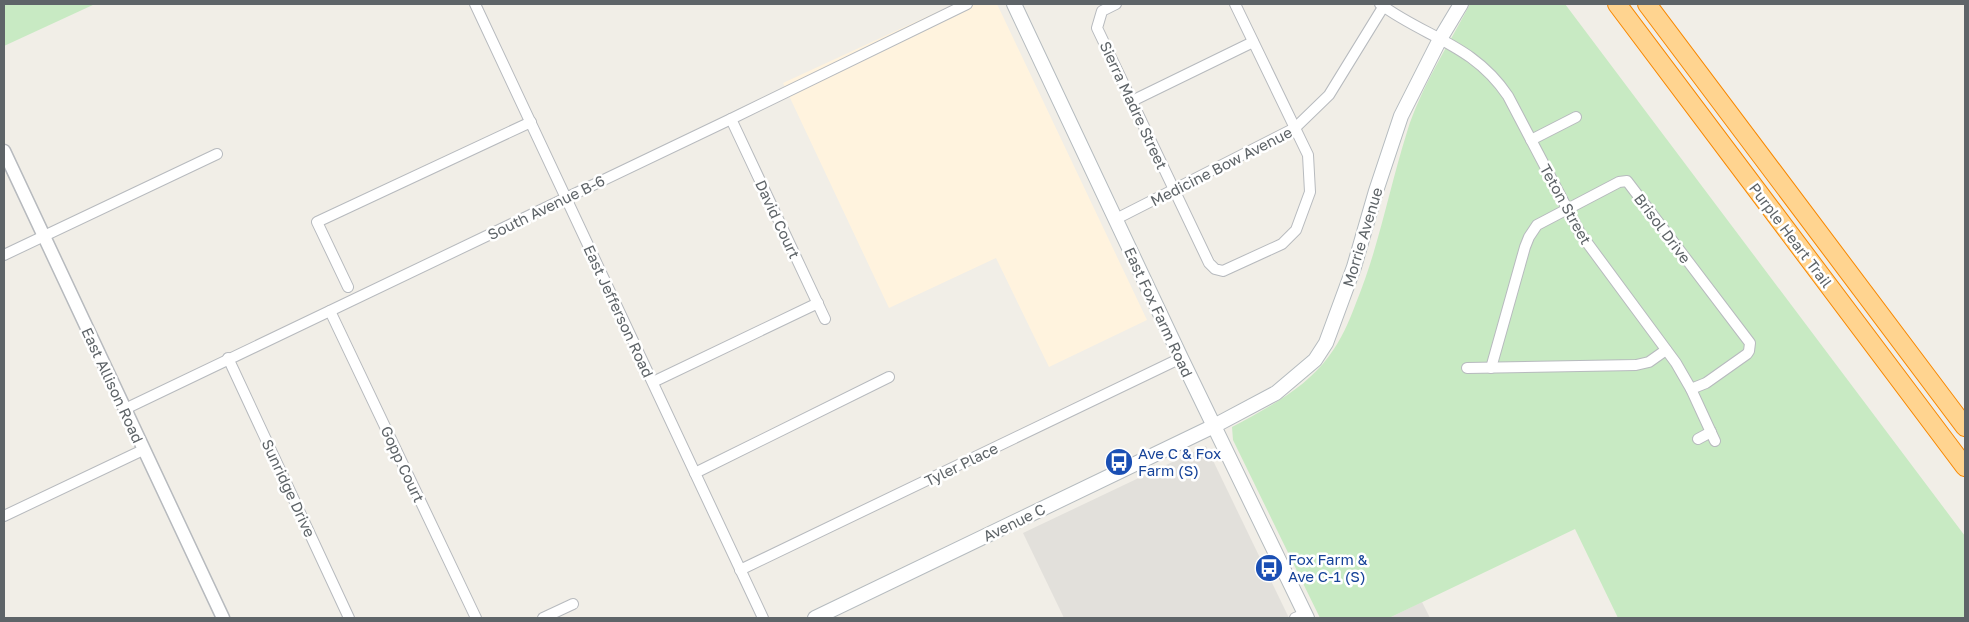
<svg xmlns="http://www.w3.org/2000/svg" width="1969" height="622" viewBox="0 0 1969 622" font-family="'Golos Text',sans-serif">
<rect width="100%" height="100%" fill="#f1eee7"/>
<path fill="#fff3de" d="M954,4H997L1147,320L1049,367L996,258L889,308L783,83Z"/>
<g fill="#e2e0db">
<path d="M1206,446L1289,618H1064L1023,533Z"/>
<path d="M1422,602L1430,618H1389Z"/>
</g>
<g fill="#c8eac3">
<path d="M4,4H95L4,46Z"/>
<path d="M1470,4H1565L1965,536V618H1618L1575,529L1389,618H1320L1233,440L1232,427C1267,408 1305,389 1329,356C1341,340 1349,322 1356,303C1379,247 1389,189 1407,132C1421,87 1448,46 1470,4Z"/>
</g>
<g fill="none" stroke-linecap="round" stroke-linejoin="round">
<defs>
<g id="minor">
<path d="M475,4L763,618"/>
<path d="M1116,4L1102,11L1097,28L1209,263L1215,269L1223,271L1282,244L1296,230L1310,192L1308,155L1235,4"/>
<path d="M1380,4C1426,38 1473,44 1508,96L1580,233L1676,363L1691,389L1715,441"/>
<path d="M1132,101L1253,42"/>
<path d="M731,119L825,319"/>
<path d="M1531,140L1576,117"/>
<path d="M1116,219L1295,128L1329,95L1385,4"/>
<path d="M4,255L217,154"/>
<path d="M348,287L317,222L531,122"/>
<path d="M330,311L476,618"/>
<path d="M228,358L349,618"/>
<path d="M1467,368L1636,365L1649,362L1666,350"/>
<path d="M1491,368L1525,247L1529,237L1537,225L1619,182L1627,181L1750,343L1749,351L1747,354L1706,383L1691,389"/>
<path d="M653,382L818,303"/>
<path d="M125,409L731,119L967,4"/>
<path d="M1698,439L1711,432"/>
<path d="M695,473L889,377"/>
<path d="M4,516L143,450"/>
<path d="M740,570L1181,358"/>
<path d="M543,618L573,604"/>
<path d="M1295,618L1305,614"/>
</g>
<path id="tertiary" d="M4,151L223,618"/>
<g id="secondary">
<path d="M1014,4L1181,358L1307,618"/>
<path d="M815,618L1214,426L1276,393L1315,360L1326,343L1354,267L1376,191L1401,116L1440,39L1461,4"/>
</g>
<g id="motorway">
<path d="M1617,4L1965,467"/>
<path d="M1647,4L1965,427"/>
</g>
</defs>
<use href="#minor" stroke="#b7babe" stroke-width="12"/>
<use href="#tertiary" stroke="#b7babe" stroke-width="15"/>
<use href="#secondary" stroke="#b5bbbf" stroke-width="16"/>
<use href="#motorway" stroke="#f88800" stroke-width="20"/>
<use href="#minor" stroke="#fff" stroke-width="10"/>
<use href="#tertiary" stroke="#fff" stroke-width="12"/>
<use href="#secondary" stroke="#fff" stroke-width="14"/>
<use href="#motorway" stroke="#ffd490" stroke-width="18"/>
</g>
<defs>
<symbol id="bus-disc" viewBox="-11 -11 22 22"><circle r="9.5" fill="#1a4fb4" stroke="#fff"/><path d="M-5-6H5V4H4V6H2V4H-2V6H-4V4H-5ZM-3.5-4V0h7V-4ZM-3.5 1.2v1.5H-2V1.2ZM2 1.2v1.5H3.5V1.2Z" fill="#fff"/></symbol>
</defs>
<g fill-rule="evenodd">
<use href="#bus-disc" x="1103" y="446" width="32" height="32"/>
<use href="#bus-disc" x="1253" y="552" width="32" height="32"/>
</g>
<g text-anchor="middle" dominant-baseline="central" stroke-width="5" stroke-linejoin="round" paint-order="stroke">
<g font-size="15" fill="#5e6468" stroke="#fff">
<text transform="translate(1134 105) rotate(65)">Sierra Madre Street</text>
<text transform="translate(1221 166) rotate(-27)">Medicine Bow Avenue</text>
<text transform="translate(1566 204) rotate(61)">Teton Street</text>
<text transform="translate(546 207) rotate(-26)">South Avenue B-6</text>
<text transform="translate(778 219) rotate(65)">David Court</text>
<text transform="translate(1663 228) rotate(53)">Brisol Drive</text>
<text transform="translate(1791 235) rotate(53)">Purple Heart Trail</text>
<text transform="translate(1362 237) rotate(-73)">Morrie Avenue</text>
<text transform="translate(619 311) rotate(65)">East Jefferson Road</text>
<text transform="translate(1159 312) rotate(65)">East Fox Farm Road</text>
<text transform="translate(113 385) rotate(65)">East Allison Road</text>
<text transform="translate(403 464) rotate(65)">Gopp Court</text>
<text transform="translate(961 464) rotate(-26)">Tyler Place</text>
<text transform="translate(289 488) rotate(65)">Sunridge Drive</text>
<text transform="translate(1014 522) rotate(-26)">Avenue C</text>
</g>
<g font-size="15" fill="#164399" stroke="#fff" text-anchor="start">
<text x="1138" y="453">Ave C &amp; Fox<tspan x="1138" dy="17">Farm (S)</tspan></text>
<text x="1288" y="559">Fox Farm &amp;<tspan x="1288" dy="17">Ave C-1 (S)</tspan></text>
</g>
</g>
<rect width="1969" height="622" fill="none" stroke="#5e6468" stroke-width="10"/>
</svg>
